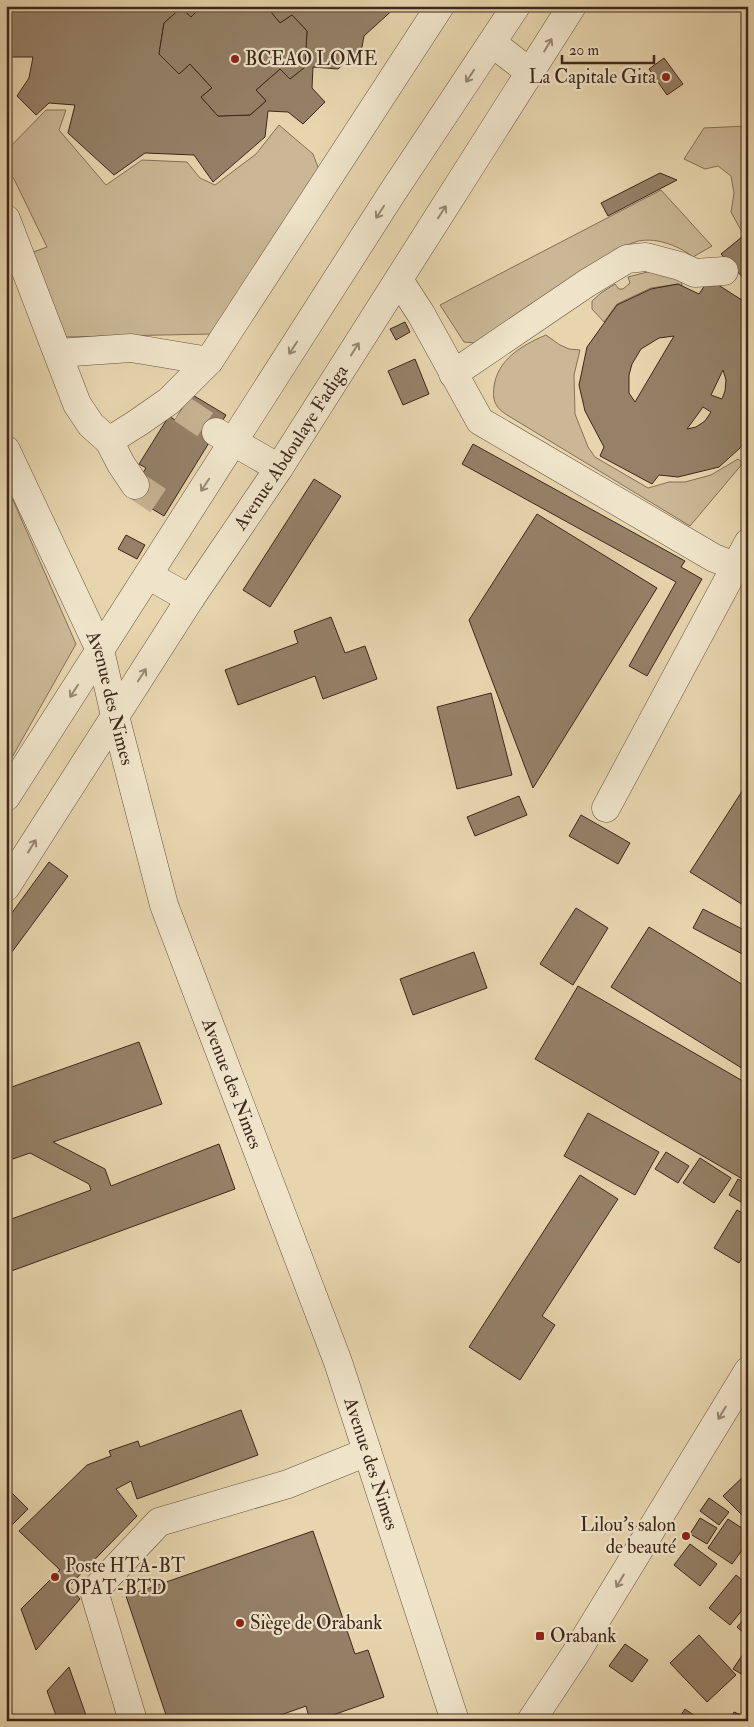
<svg xmlns="http://www.w3.org/2000/svg" width="754" height="1727" viewBox="0 0 754 1727" font-family="'IM FELL Double Pica',serif">
<rect width="100%" height="100%" fill="#e7d5ae"/>
<filter id="stains"><feTurbulence type="fractalNoise" baseFrequency=".004" numOctaves="4"/><feColorMatrix values="0 0 0 0 .2 0 0 0 0 .09 0 0 0 0 .02 0 0 0 .5 -.17"/></filter>
<radialGradient id="worn" r=".72"><stop offset=".6" stop-color="#630" stop-opacity="0"/><stop offset="1" stop-color="#630" stop-opacity=".3"/></radialGradient>
<g fill="#cab795" stroke="#846f58">
<path d="M46,110H66L59,130L106,185L142,160L187,162L200,178L215,185L256,154L279,125L313,154L321,175L212,334L64,337L28,254L47,247L14,179L6,171V151Z"/>
<path d="M748,126V229L743,234L731,212L734,193L731,176L718,166L705,169L684,159L704,128Z"/>
<path d="M661,190L712,246L693,257C678,245 653,236 635,242C629,244 622,247 616,250L476,343L464,342L440,305Z"/>
<path d="M655,270L681,280L682,286L678,284L651,288L617,304L604,322L592,309V301L601,293L615,284L619,289H623L630,283L628,277Z"/>
<path d="M546,335L560,345L569,349L580,350L574,375L575,414L588,447L595,457L648,488L669,482H685L711,475L738,459L743,463L690,526L512,418C507,415 500,411 497,406C493,400 493,394 494,387C497,360 522,345 546,335Z"/>
<path d="M6,484L76,644L6,768Z"/>
</g>
<g fill="#958168" stroke="#3d271c" fill-rule="evenodd">
<path d="M9,6H202L191,17L181,8L164,23L159,54L179,74L190,64L212,88L201,97L218,116L250,115L266,101L256,90L280,69L290,79L305,67L307,31L292,15L280,23L266,6H397L364,36L362,47L338,69L313,67L312,88L325,102L303,124L288,112L268,111L265,137L213,182L194,155L145,153L114,175L68,133L75,105L49,103L36,115L17,96L29,78L33,57H6V9Z"/>
<path d="M202,6H266L280,23L292,15L307,31L305,67L290,79L280,69L256,90L266,101L250,115L218,116L201,97L212,88L190,64L179,74L159,54L164,23L181,8L191,17Z"/>
<path d="M664,58L683,84L667,95L649,69Z"/>
<path d="M660,173L677,180L608,216L601,203Z"/>
<path d="M748,232V283L721,254Z"/>
<path d="M709,279L748,304V436L740,448L719,467L678,477L659,475L652,484L600,456L604,447L585,411L579,385L587,347L617,305L651,289L678,284L699,294ZM674,336L635,402L629,393V375L632,364L641,349L659,338ZM723,370L726,380L725,391L722,399L711,395ZM703,407L711,412L705,421L696,427L687,429Z"/>
<path d="M405,322L410,332L396,340L390,329Z"/>
<path d="M415,359L429,394L403,405L388,371Z"/>
<path d="M191,394L226,415L164,516L129,495L146,468L139,464L169,416L175,420Z"/>
<path d="M473,444L685,561L681,567L702,579L647,676L629,666L676,582L462,464Z"/>
<path d="M314,479L341,496L270,607L243,590Z"/>
<path d="M537,514L657,588L533,788L469,620Z"/>
<path d="M126,535L145,545L137,559L118,549Z"/>
<path d="M331,617L345,653L365,646L377,679L323,699L315,676L238,705L225,670L298,643L294,631Z"/>
<path d="M491,693L512,775L457,789L437,707Z"/>
<path d="M748,782V908L690,872Z"/>
<path d="M519,796L527,815L475,836L467,817Z"/>
<path d="M581,815L630,843L618,864L569,836Z"/>
<path d="M49,862L68,876L6,960V921Z"/>
<path d="M576,908L608,928L573,985L540,964Z"/>
<path d="M703,909L748,932V957L693,928Z"/>
<path d="M649,927L748,988V1072L611,987Z"/>
<path d="M474,952L487,988L413,1015L400,979Z"/>
<path d="M578,986L748,1084V1178L746,1181L535,1059Z"/>
<path d="M139,1042L162,1104L53,1142L105,1169L111,1186L219,1144L235,1189L6,1273V1221L91,1190L89,1184L30,1153L7,1161L6,1089Z"/>
<path d="M588,1113L659,1152L635,1195L564,1156Z"/>
<path d="M666,1152L689,1166L678,1183L655,1169Z"/>
<path d="M700,1158L731,1178L714,1203L683,1183Z"/>
<path d="M580,1175L618,1199L542,1316L555,1325L520,1380L469,1347Z"/>
<path d="M738,1179L748,1185V1206L729,1195Z"/>
<path d="M737,1210L748,1216V1248L739,1263L714,1248Z"/>
<path d="M241,1410L258,1455L137,1499L131,1481L116,1489L137,1516L69,1586L80,1599L36,1650L21,1609L60,1570L19,1531L87,1465L111,1456L109,1451L138,1441L140,1447Z"/>
<path d="M748,1472V1521L723,1496Z"/>
<path d="M6,1487L28,1509L6,1531Z"/>
<path d="M709,1498L729,1512L719,1525L700,1511Z"/>
<path d="M700,1518L717,1528L707,1544L690,1534Z"/>
<path d="M728,1519L748,1532V1542L732,1564L708,1548Z"/>
<path d="M313,1531L355,1654L368,1650L384,1697L316,1721H310L306,1706L264,1721H168L126,1596Z"/>
<path d="M690,1544L717,1564L700,1586L674,1565Z"/>
<path d="M736,1575L748,1585V1603L730,1625L709,1608Z"/>
<path d="M748,1615V1637L737,1627Z"/>
<path d="M699,1635L736,1675L707,1702L670,1663Z"/>
<path d="M625,1644L648,1660L632,1682L609,1666Z"/>
<path d="M745,1651L748,1653V1678L733,1669Z"/>
<path d="M69,1667L88,1721H58L47,1691Z"/>
<path d="M685,1709L702,1721H677Z"/>
<path d="M734,1712L748,1718V1721H730Z"/>
</g>
<g fill="none" stroke-linecap="round" stroke-linejoin="round">
<g stroke="#c5b291" stroke-width="28" stroke-dasharray="28 14" stroke-linecap="butt">
<path d="M182,409L216,432"/>
<path d="M135,485L169,508"/>
</g>
<defs>
<g id="minor">
<path d="M492,43L531,73"/>
<path d="M6,219L77,404L91,425L109,441L139,422L169,401L209,361L440,6"/>
<path d="M399,280L421,314L480,421L714,558L735,566"/>
<path d="M58,353L131,348L209,361"/>
<path d="M453,374L587,283L627,259L646,257L680,266L695,273L724,271"/>
<path d="M216,432L279,468"/>
<path d="M109,441L121,464L135,485"/>
<path id="s1" d="M6,450L100,650L115,716L164,905L338,1362L455,1721"/>
<path d="M148,575L190,599"/>
<path d="M6,797L392,193L516,6"/>
<path d="M606,808L748,543"/>
<path id="s2" d="M6,887L190,599L279,468L572,6"/>
<path d="M133,1721L94,1591L159,1522L288,1484L367,1452"/>
<path d="M531,1721L576,1653L748,1371"/>
</g>
</defs>
<use href="#minor" stroke="#685240" stroke-width="29"/>
<use href="#minor" stroke="#efe4ca" stroke-width="28"/>
</g>
<defs><path id="oneway-shaft" d="M-6 0H5M1.5-3L5.5 0L1.5 3" fill="none" stroke-width="1.6" stroke-linecap="round" stroke-linejoin="round" transform="scale(1.25)"/></defs>
<g stroke="#968673">
<use href="#oneway-shaft" transform="translate(548 45) rotate(-59)"/>
<use href="#oneway-shaft" transform="translate(470 76) rotate(124)"/>
<use href="#oneway-shaft" transform="translate(380 212) rotate(123)"/>
<use href="#oneway-shaft" transform="translate(442 212) rotate(-57)"/>
<use href="#oneway-shaft" transform="translate(293 348) rotate(123)"/>
<use href="#oneway-shaft" transform="translate(355 349) rotate(-58)"/>
<use href="#oneway-shaft" transform="translate(205 485) rotate(123)"/>
<use href="#oneway-shaft" transform="translate(142 675) rotate(-57)"/>
<use href="#oneway-shaft" transform="translate(74 691) rotate(123)"/>
<use href="#oneway-shaft" transform="translate(32 846) rotate(-58)"/>
<use href="#oneway-shaft" transform="translate(722 1413) rotate(121)"/>
<use href="#oneway-shaft" transform="translate(620 1581) rotate(121)"/>
</g>
<g fill="#8f2418" stroke="#efe4ca" stroke-width="2">
<circle cx="235" cy="59" r="5"/>
<circle cx="666" cy="77" r="5"/>
<circle cx="686" cy="1536" r="5"/>
<circle cx="55" cy="1577" r="5"/>
<circle cx="240" cy="1623" r="5"/>
<rect x="535" y="1631" width="10" height="10" rx="2.5"/>
</g>
<g text-anchor="middle" dominant-baseline="central" stroke-width="4.5" stroke-linejoin="round" paint-order="stroke">
<g font-size="19" fill="#3d271c" stroke="#efe4ca" text-anchor="start">
<text x="245" y="59">BCEAO LOME</text>
<text x="656" y="77" text-anchor="end">La Capitale Gita</text>
<text x="676" y="1525" text-anchor="end">Lilou's salon<tspan x="676" dy="22">de beauté</tspan></text>
<text x="65" y="1566">Poste HTA-BT<tspan x="65" dy="22">OPAT-BTD</tspan></text>
<text x="250" y="1623">Siège de Orabank</text>
<text x="550" y="1636">Orabank</text>
</g>
<g font-size="19" fill="#3d271c" stroke="#efe4ca">
<text stroke="none"><textPath href="#s2" startOffset="524">Avenue Abdoulaye Fadiga</textPath></text>
<text stroke="none"><textPath href="#s1" startOffset="270">Avenue des Nimes</textPath></text>
<text stroke="none"><textPath href="#s1" startOffset="675">Avenue des Nimes</textPath></text>
<text stroke="none"><textPath href="#s1" startOffset="1080">Avenue des Nimes</textPath></text>
</g>
</g>
<rect width="754" height="1727" fill="none" stroke="#e7d5ae" stroke-width="25"/>
<rect x="8" y="8" width="739" height="1712" fill="none" stroke="#3d271c" stroke-width="2.5"/>
<rect x="12" y="12" width="729" height="1702" fill="none" stroke="#3d271c"/>
<path d="M562 55v8h92v-8" fill="none" stroke="#3d271c" stroke-width="2.5"/>
<text x="569" y="55" font-size="15" fill="#3d271c" stroke="#efe4ca" stroke-width="4" paint-order="stroke">20 m</text>
<rect width="100%" height="100%" filter="url(#stains)"/>
<rect width="100%" height="100%" fill="url(#worn)"/>
</svg>
